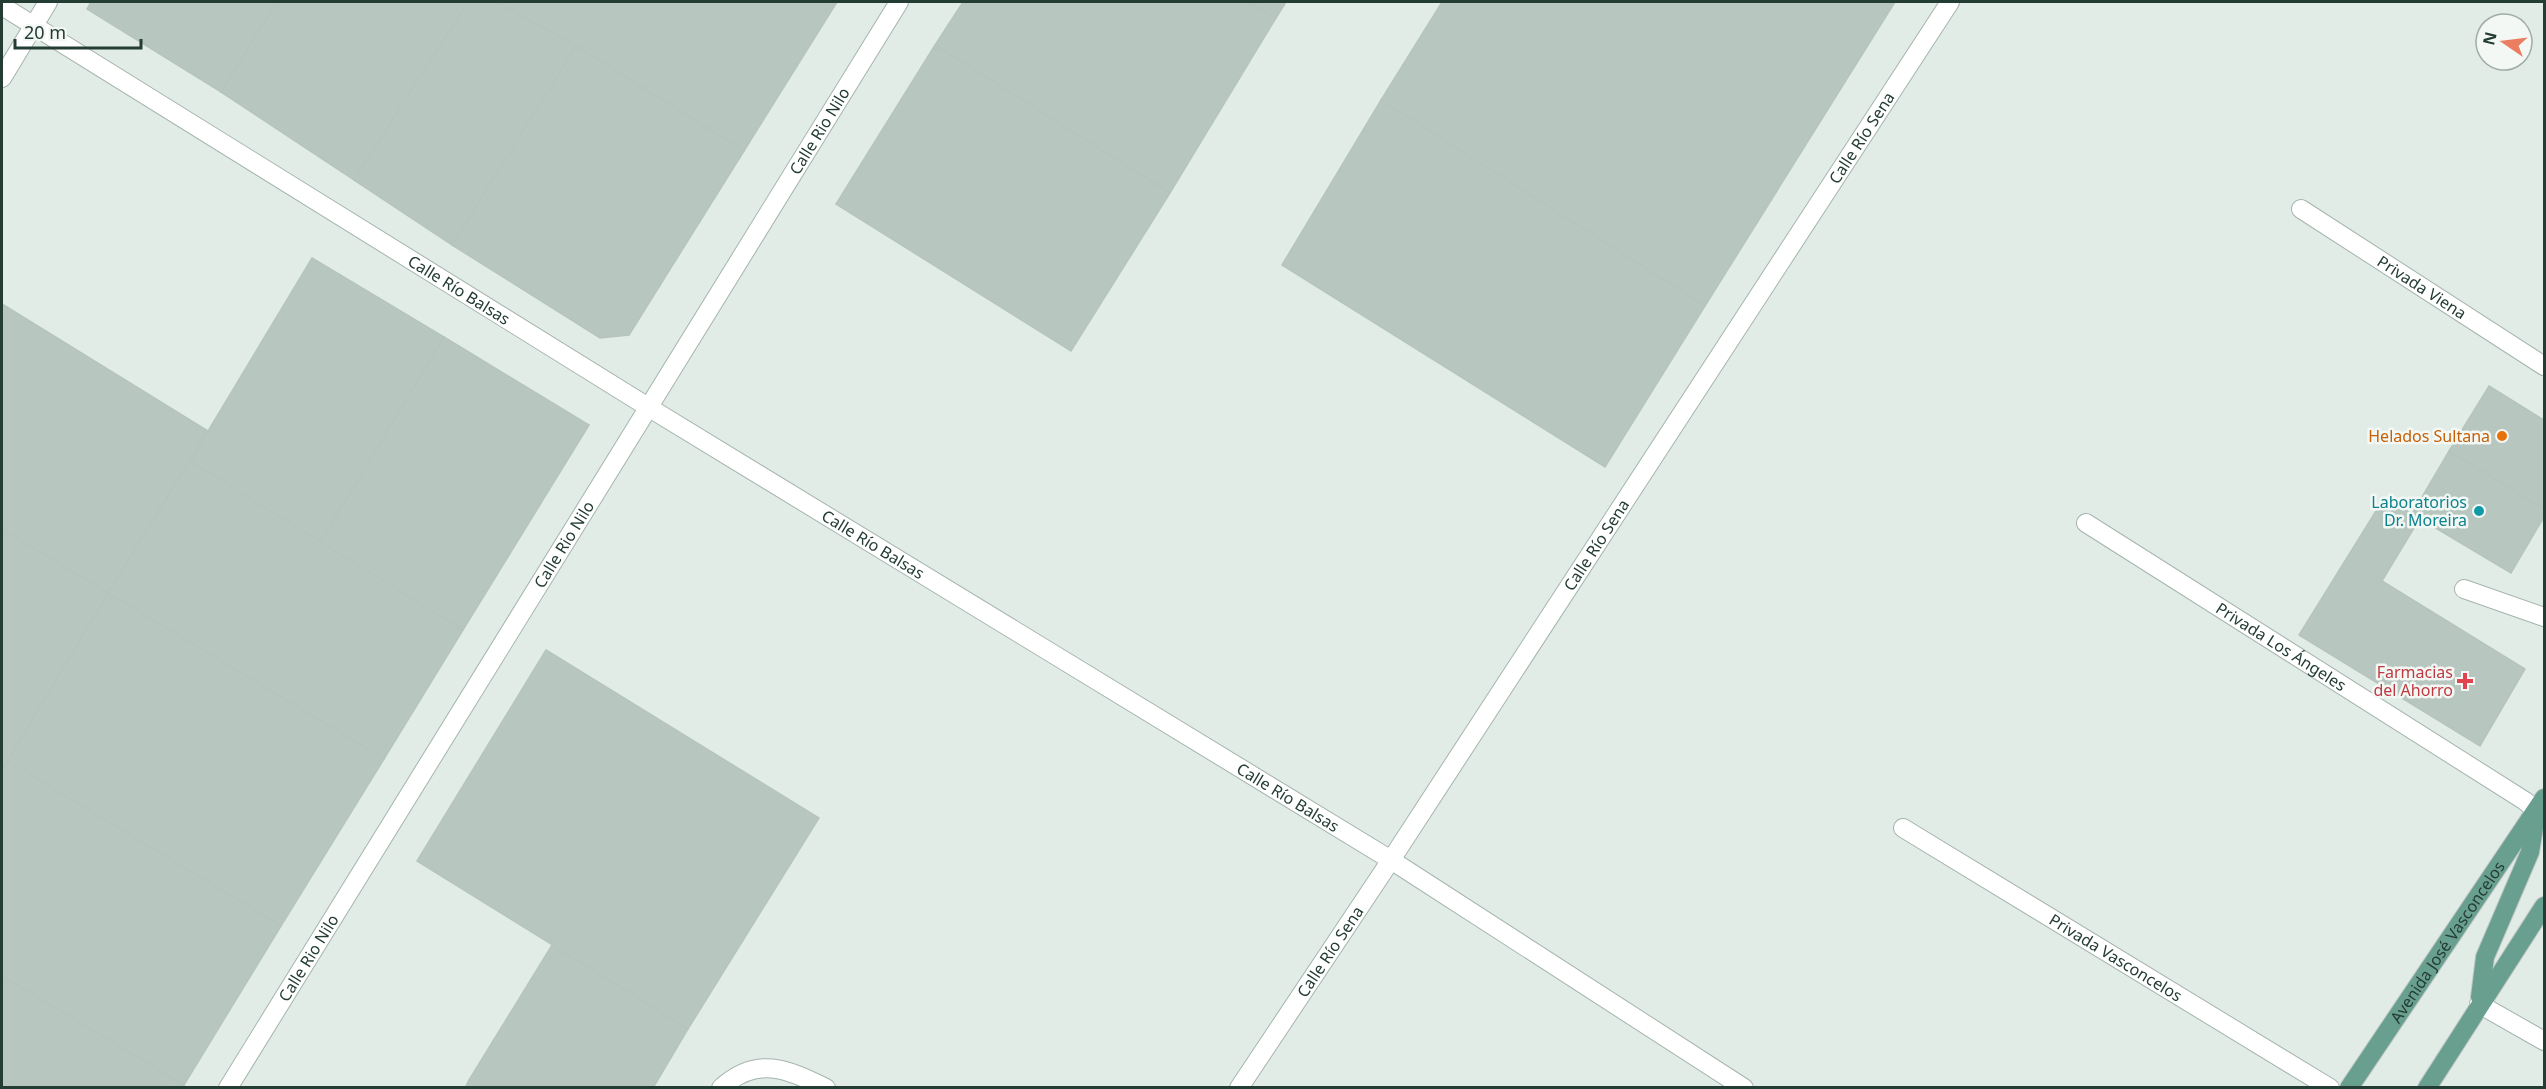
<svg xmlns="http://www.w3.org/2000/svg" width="2546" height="1089" viewBox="0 0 2546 1089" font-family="'Noto Sans',sans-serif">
<rect width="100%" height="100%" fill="#e2ece7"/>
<g fill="#b8c6c0" stroke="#b5c5be" stroke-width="1.5">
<path d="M91,2H277L221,92L87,9Z"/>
<path d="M277,2H468L354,180L221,92Z"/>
<path d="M468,2H498L576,46L452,245L354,180Z"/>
<path d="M498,2H837L744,151L576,46Z"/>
<path d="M963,2H1249L1276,18L1170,193L935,45Z"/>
<path d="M1249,2H1286L1276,18Z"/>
<path d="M1442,2H1895L1705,306L1381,100Z"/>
<path d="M935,45L1170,193L1071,351L836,204Z"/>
<path d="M576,46L744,151L629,335L600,338L452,245Z"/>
<path d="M1381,100L1705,306L1605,467L1282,265Z"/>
<path d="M312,258L444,337L320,543L190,461Z"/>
<path d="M2,304L208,431L108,593L2,529Z"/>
<path d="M444,337L589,425L463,630L320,543Z"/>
<path d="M2489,386L2544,420V509L2449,451Z"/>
<path d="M2449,451L2544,509V517L2511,573L2412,514Z"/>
<path d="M190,461L463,630L384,759L108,593Z"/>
<path d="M2384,498L2420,518L2382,581L2525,669L2480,746L2299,635Z"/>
<path d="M2,529L108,593L8,761L2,757Z"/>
<path d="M108,593L384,759L281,926L8,761Z"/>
<path d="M546,650L819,818L688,1029L417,861Z"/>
<path d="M2,757L8,761L2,771Z"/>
<path d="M8,761L281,926L184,1085L2,976V771Z"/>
<path d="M552,945L688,1029L653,1088H482L469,1080Z"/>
<path d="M2,976L184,1085L183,1088H2Z"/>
<path d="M469,1080L482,1088H465Z"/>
</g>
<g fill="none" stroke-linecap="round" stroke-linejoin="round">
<defs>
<g id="minor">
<path id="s1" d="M2,6L648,407L1391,860L1744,1088"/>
<path d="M2,78L48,2"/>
<path id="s2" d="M2301,209L2544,366"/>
<path id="s3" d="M2086,523L2525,801L2537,811"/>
<path d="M2464,589L2544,617"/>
<path id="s4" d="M1903,828L2330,1088"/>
<path d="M2479,1004L2544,1041"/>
<path id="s5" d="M228,1088L899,2"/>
<path d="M721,1088C757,1055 787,1069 826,1088"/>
<path id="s6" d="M1239,1088L1391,860L1950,2"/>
</g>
<g id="major">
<path d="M2480,997L2485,957L2530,852L2536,816"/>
<path id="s7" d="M2349,1088L2544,798"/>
<path d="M2427,1088L2544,906"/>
</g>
</defs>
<use href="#minor" stroke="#a5b4ae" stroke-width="20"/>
<use href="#major" stroke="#c1c8c6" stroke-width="20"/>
<use href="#minor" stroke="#fff" stroke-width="18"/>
<use href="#major" stroke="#699f8f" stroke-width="18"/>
</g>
<circle fill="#e8710a" stroke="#f3f8f5" stroke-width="2" cx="2502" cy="436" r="6"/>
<circle fill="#0f9aa8" stroke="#f3f8f5" stroke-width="2" cx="2479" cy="511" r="6"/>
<path fill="#e0444e" stroke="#f3f8f5" stroke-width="2" d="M2462 672h6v6h6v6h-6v6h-6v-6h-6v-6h6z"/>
<g text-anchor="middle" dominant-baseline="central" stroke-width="5" stroke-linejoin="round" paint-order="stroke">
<g font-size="16" fill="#233c34" stroke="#f3f8f5">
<text stroke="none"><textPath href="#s5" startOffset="1125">Calle Rio Nilo</textPath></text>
<text stroke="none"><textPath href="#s6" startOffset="1136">Calle Río Sena</textPath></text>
<text stroke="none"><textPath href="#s2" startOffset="144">Privada Viena</textPath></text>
<text stroke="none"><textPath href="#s1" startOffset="538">Calle Río Balsas</textPath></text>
<text stroke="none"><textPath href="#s5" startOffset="639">Calle Rio Nilo</textPath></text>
<text stroke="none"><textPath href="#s1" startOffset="1024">Calle Río Balsas</textPath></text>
<text stroke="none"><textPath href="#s6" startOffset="650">Calle Río Sena</textPath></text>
<text stroke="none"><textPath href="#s3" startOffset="231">Privada Los Ángeles</textPath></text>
<text stroke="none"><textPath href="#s1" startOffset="1510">Calle Río Balsas</textPath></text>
<text stroke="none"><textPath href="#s7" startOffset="176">Avenida José Vasconcelos</textPath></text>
<text stroke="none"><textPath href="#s6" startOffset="164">Calle Río Sena</textPath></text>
<text stroke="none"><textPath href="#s4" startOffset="249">Privada Vasconcelos</textPath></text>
<text stroke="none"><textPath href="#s5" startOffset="153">Calle Rio Nilo</textPath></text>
</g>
<g font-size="16" fill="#c56008" stroke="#f3f8f5" text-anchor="end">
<text x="2490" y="436">Helados Sultana</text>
</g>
<g font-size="16" fill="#0d838f" stroke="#f3f8f5" text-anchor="end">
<text x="2467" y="502">Laboratorios<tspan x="2467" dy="18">Dr. Moreira</tspan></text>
</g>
<g font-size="16" fill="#be3a42" stroke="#f3f8f5" text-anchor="end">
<text x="2453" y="672">Farmacias<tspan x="2453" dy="18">del Ahorro</tspan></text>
</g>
</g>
<rect width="2546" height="1089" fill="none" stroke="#233c34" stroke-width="6"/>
<g transform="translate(2504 42) rotate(284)"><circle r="28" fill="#f3f8f5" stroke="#a0ada8" stroke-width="1.5"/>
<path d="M0-4.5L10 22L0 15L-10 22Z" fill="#eb7d61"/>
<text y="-9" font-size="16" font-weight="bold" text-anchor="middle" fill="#233c34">N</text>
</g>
<path d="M15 39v9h126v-9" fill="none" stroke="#233c34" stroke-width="3"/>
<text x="24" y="39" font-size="18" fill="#233c34" stroke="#f3f8f5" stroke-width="4.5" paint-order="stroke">20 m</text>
</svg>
